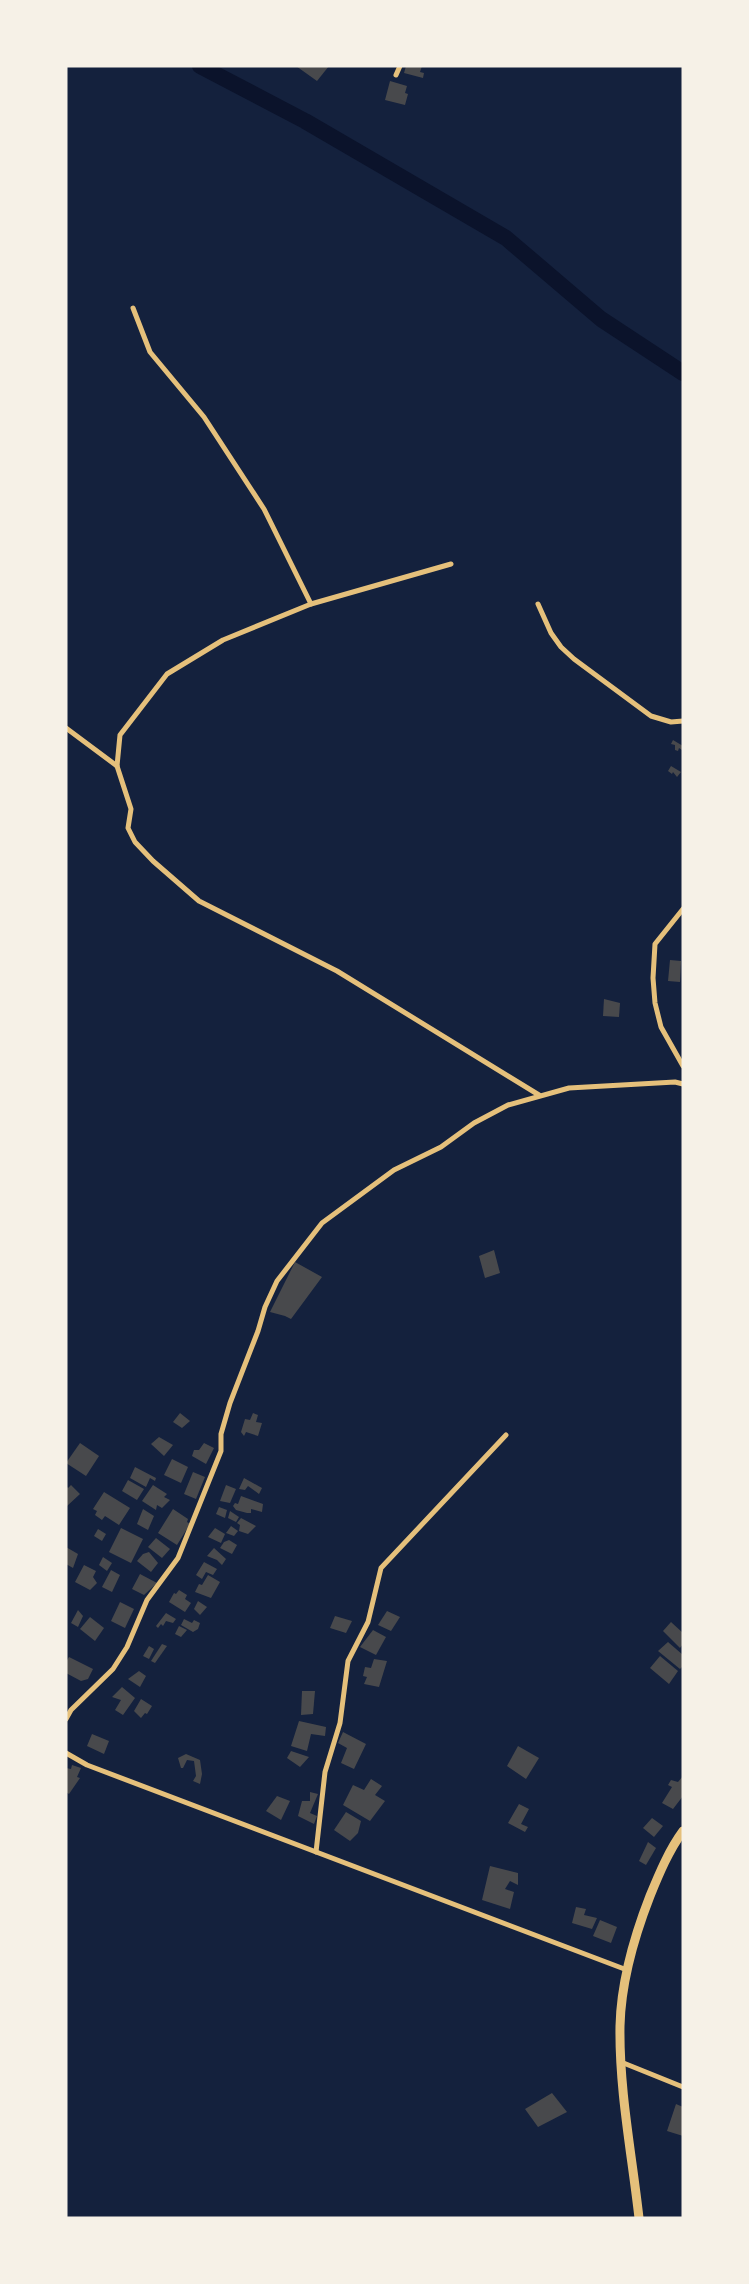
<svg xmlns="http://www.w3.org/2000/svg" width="749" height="2284" viewBox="0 0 749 2284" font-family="'Fira Sans Condensed',sans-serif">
<rect width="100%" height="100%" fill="#14213d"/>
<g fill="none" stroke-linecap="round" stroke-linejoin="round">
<path stroke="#0b132b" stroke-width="16" d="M200,66L305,121L506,238L601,319L683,373"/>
</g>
<g fill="#48494c">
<path d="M296,66H329L317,81Z"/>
<path d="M406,66H422L420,72L424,73L423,78L404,73Z"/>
<path d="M390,81L407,86L405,93L408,94L405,105L385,100Z"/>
<path d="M673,740L683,746L682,750L679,748L678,751L675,750V745L671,744Z"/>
<path d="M671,766L681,772L677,777L673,772L672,774L668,771Z"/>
<path d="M670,960L681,961L680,982L668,981Z"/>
<path d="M604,999L620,1003L619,1017L603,1016Z"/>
<path d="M494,1250L500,1273L485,1278L479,1256Z"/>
<path d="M295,1262L322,1277L291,1319L285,1316L270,1312Z"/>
<path d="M180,1413L190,1421L182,1428L173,1422Z"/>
<path d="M253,1413L258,1415L256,1422L262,1423L258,1436L246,1432L244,1436L241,1432L245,1419L250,1420Z"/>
<path d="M159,1437L173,1445L164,1456L151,1444Z"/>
<path d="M80,1443L99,1456L86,1476L66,1463Z"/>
<path d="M204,1443L214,1448L206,1464L192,1456L194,1450H199Z"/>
<path d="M172,1459L188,1467L181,1483L164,1475Z"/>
<path d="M135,1467L156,1478L155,1481L150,1478L146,1487L130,1478Z"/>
<path d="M193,1472L205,1477L196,1499L184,1494Z"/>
<path d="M244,1478L262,1488L259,1494L248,1486L245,1490L239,1489Z"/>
<path d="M128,1480L144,1489L137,1500L122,1491Z"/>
<path d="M71,1485L80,1494L66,1507V1486L68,1488Z"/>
<path d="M153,1485L167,1494L164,1497L170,1500L162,1508L157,1505L156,1510L142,1501Z"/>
<path d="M226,1485L236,1489L230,1503L220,1501Z"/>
<path d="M104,1492L130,1508L119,1525L105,1516L102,1520L95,1515L97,1511L93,1509Z"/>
<path d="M241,1496L263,1504L262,1512L251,1509V1513H247L236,1510L233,1506L235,1503L238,1504Z"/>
<path d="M219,1507L227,1510L225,1518L216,1514Z"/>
<path d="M143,1509L154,1516L148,1530L137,1524Z"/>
<path d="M173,1509L188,1519L187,1522L190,1524L177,1545L158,1533Z"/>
<path d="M230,1511L239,1517L236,1522L228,1518Z"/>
<path d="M241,1518L256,1526L248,1534L239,1531L240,1525L237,1523Z"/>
<path d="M231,1526L238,1531L234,1536L226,1533Z"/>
<path d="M121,1528L143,1539L131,1563L109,1552Z"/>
<path d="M215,1528L225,1534L221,1543L208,1537Z"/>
<path d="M98,1529L106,1534L102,1541L94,1536Z"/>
<path d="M156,1538L170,1549L162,1558L148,1547Z"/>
<path d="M229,1540L237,1545L232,1554L220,1548L224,1542Z"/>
<path d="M66,1547L78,1554L73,1568L66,1564Z"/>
<path d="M214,1548L226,1559L222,1565L217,1560L207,1556Z"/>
<path d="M149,1552L158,1563L151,1572L137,1561L143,1554Z"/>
<path d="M103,1557L112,1563L107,1571L99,1565Z"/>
<path d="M204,1562L217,1569L213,1575L206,1572L202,1579L196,1575Z"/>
<path d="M84,1565L96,1571L93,1577L97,1583L90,1590L75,1582Z"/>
<path d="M111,1570L120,1575L112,1592L102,1587Z"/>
<path d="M140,1574L157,1583L144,1595L132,1589Z"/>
<path d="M208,1575L220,1582L211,1598L195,1592L199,1584L202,1585Z"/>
<path d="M179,1590L187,1595L185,1599L191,1603L185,1612L169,1602L174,1593L176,1594Z"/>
<path d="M198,1601L207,1607L200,1615L194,1609Z"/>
<path d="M120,1602L134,1609L125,1628L111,1621Z"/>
<path d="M78,1610L83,1616L78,1627L71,1623Z"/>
<path d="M387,1611L400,1617L391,1631L378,1625Z"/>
<path d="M166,1613L176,1619L173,1623L166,1621L163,1626L161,1624L158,1628L156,1626Z"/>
<path d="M335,1616L352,1621L346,1633L330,1628Z"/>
<path d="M90,1617L104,1628L95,1641L80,1629Z"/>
<path d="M184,1619L192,1623L194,1620L200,1623L198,1629L193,1632L181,1625Z"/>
<path d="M671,1622L683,1633V1644L680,1648L663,1631Z"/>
<path d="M179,1626L187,1630L181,1637L175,1634Z"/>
<path d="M373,1630L386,1637L376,1655L360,1647Z"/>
<path d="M668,1642L683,1655V1666L680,1669L658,1651Z"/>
<path d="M162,1644L167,1646L155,1663L151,1661Z"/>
<path d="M149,1646L154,1649L149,1659L143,1656Z"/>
<path d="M660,1656L678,1671L669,1684L650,1668Z"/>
<path d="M69,1657L93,1669L88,1679L81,1681L66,1673V1662Z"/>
<path d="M374,1659L387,1661L379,1687L364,1684L367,1677L363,1676L365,1667L371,1668Z"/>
<path d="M139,1671L146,1676L140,1687L128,1679Z"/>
<path d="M122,1687L135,1698L123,1715L115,1710L121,1700L112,1697Z"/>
<path d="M302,1691H315L313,1714L301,1715Z"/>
<path d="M141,1699L152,1706L147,1714L145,1713L141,1718L134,1711Z"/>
<path d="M299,1721L326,1727L325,1736L311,1734L307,1751L291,1746Z"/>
<path d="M343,1732L366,1744L354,1769L341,1763L347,1748L338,1743Z"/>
<path d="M92,1734L109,1741L104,1754L87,1746Z"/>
<path d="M518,1746L539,1758L526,1779L507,1766Z"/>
<path d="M291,1751L309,1757L300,1767L287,1758Z"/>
<path d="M186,1754L200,1760L202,1774L200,1784L193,1781L196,1776L194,1761L187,1760L183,1768H181L178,1758Z"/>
<path d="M72,1765L81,1768L77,1777L80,1778L69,1794L66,1792V1768L71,1769Z"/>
<path d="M683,1776V1796L673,1809L662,1803L672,1787L668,1785L671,1780L678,1782Z"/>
<path d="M371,1779L382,1786L375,1795L385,1801L370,1821L343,1805L353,1785L364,1790Z"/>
<path d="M310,1792L318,1794L310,1813L317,1816L314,1824L298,1816L302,1801H310Z"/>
<path d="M277,1796L290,1801L281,1820L266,1811Z"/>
<path d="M519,1804L529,1809L521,1824L528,1827L525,1832L508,1823Z"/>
<path d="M346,1812L361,1821L358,1833L350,1841L334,1830Z"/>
<path d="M652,1818L663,1826L654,1837L643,1828Z"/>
<path d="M648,1842L656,1848L646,1865L639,1861Z"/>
<path d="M490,1866L518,1873V1885L510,1881L505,1889L514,1892L510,1909L482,1900Z"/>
<path d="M576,1907L586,1909L584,1915L597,1918L592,1929L572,1923Z"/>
<path d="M600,1920L617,1927L611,1943L593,1936Z"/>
<path d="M552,2093L567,2112L538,2127L525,2109Z"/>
<path d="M676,2104L683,2107V2136L667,2131Z"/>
</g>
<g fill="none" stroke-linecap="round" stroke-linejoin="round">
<g stroke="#e5c07b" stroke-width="5">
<path d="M396,75L400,66"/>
<path d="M133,308L150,352L204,417L264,509L311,604"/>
<path d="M451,564L311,604L223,640L167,674L120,735L117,766L131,809L128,828L135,842L153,861L199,901L337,971L539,1095"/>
<path d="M538,604L551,633L561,647L574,659L651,716L671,722L683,721"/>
<path d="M66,728L117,766"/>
<path d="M683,909L655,944L653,978L655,1003L661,1027L683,1066"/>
<path d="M66,1719L71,1710L113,1669L127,1647L147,1600L178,1558L221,1451V1434L230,1403L258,1331L265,1307L277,1281L322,1223L394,1170L441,1147L474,1123L508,1105L569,1088L675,1082L683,1084"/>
<path d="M66,1753L87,1765L627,1970"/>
<path d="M316,1852L325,1772L340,1723L348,1661L368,1622L381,1568L506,1435"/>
<path d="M621,2062L683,2087"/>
</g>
<path stroke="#e5c07b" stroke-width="9" d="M639,2218C632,2155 619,2090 620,2026C621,1982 634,1937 650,1896C659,1874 669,1850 683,1831"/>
</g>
<rect width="749" height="2284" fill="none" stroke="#f6f1e7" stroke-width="135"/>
</svg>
